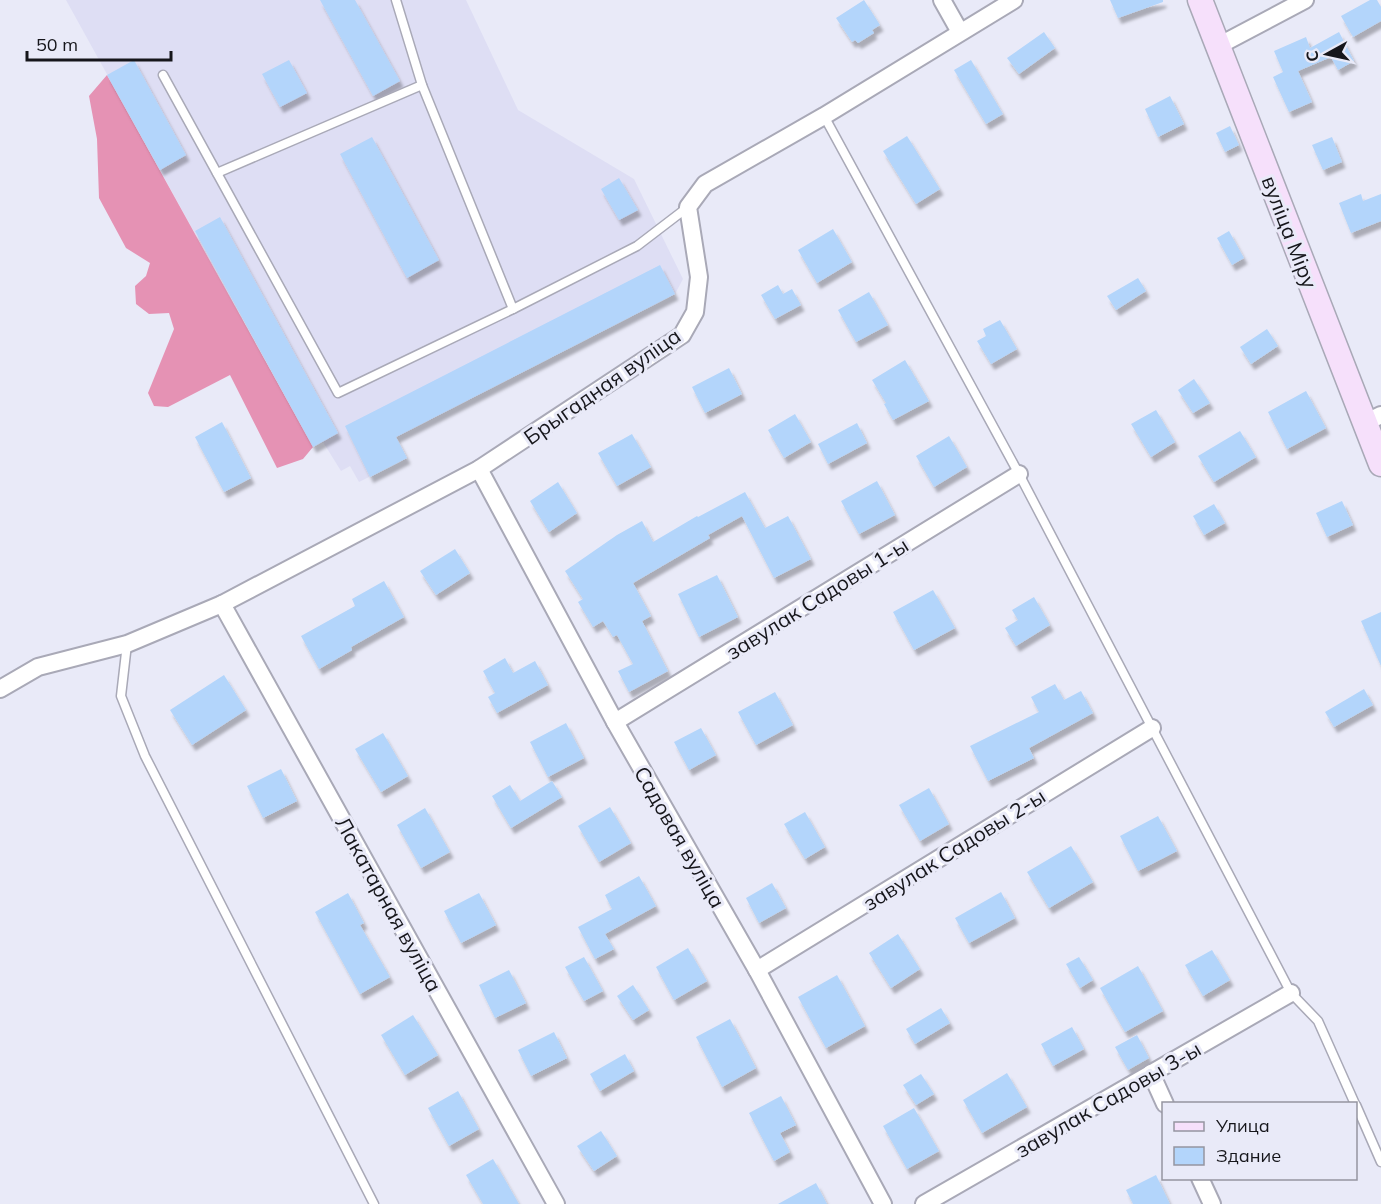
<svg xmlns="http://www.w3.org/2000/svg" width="1381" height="1204" viewBox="0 0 1381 1204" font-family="Mulish,sans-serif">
<defs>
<filter id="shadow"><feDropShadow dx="3.5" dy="6" stdDeviation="1.5" flood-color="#0004"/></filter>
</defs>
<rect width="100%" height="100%" fill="#e9eaf8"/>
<path fill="#dedef4" d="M66,0H466L518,110L634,179L683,279L675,294L396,437L407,458L359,482L350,466L341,471L323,442L313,447Z"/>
<path fill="#e592b4" d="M107,75L313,447L303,459L277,468L230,375L168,407L154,406L148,393L174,329L169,313L149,314L136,304L135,286L146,276L150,263L126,248L99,198L97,139L89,96Z"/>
<g fill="#b3d5fb" filter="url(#shadow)">
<path d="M320,0H355L400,81L373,96Z"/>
<path d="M864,0L880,25L872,30L874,33L858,43L855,40L852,42L836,18Z"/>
<path d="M1110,0H1163V2L1118,18Z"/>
<path d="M1370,0H1377L1381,7V21L1353,37L1341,16Z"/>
<path d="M1044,32L1055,48L1019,74L1007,58Z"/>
<path d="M1339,32L1354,61L1338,70L1331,57L1298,71L1312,102L1289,112L1273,77L1283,72L1274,51L1306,37L1310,48Z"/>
<path d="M134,60L186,155L160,170L107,75Z"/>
<path d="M289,60L307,93L280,107L262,74Z"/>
<path d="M971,60L1003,114L986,124L954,70Z"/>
<path d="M1170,96L1184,124L1158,137L1145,109Z"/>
<path d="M1230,126L1239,145L1225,152L1216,133Z"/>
<path d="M907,136L940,189L916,204L883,151Z"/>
<path d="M372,137L439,260L407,278L340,154Z"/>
<path d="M1332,137L1342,162L1323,170L1312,145Z"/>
<path d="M619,178L638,210L619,220L601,189Z"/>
<path d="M1361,194L1363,201L1381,194V221L1351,233L1339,203Z"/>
<path d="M220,217L338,433L313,447L195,231Z"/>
<path d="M833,229L852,262L817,283L798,250Z"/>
<path d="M1229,231L1244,258L1232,265L1217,238Z"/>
<path d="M660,265L675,294L396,437L407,458L370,477L345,426Z"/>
<path d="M1138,278L1146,291L1116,310L1107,296Z"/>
<path d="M778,285L783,294L792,289L801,305L775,319L761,295Z"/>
<path d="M869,292L888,325L856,342L838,310Z"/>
<path d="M1000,320L1017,349L991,364L977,341L986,336L983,329Z"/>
<path d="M1267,329L1278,346L1251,364L1240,347Z"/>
<path d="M905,360L929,401L893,420L884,404L886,403L872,380Z"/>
<path d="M729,368L742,394L705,413L692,387Z"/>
<path d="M1194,379L1210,403L1193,413L1178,390Z"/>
<path d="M1306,391L1326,428L1287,449L1268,412Z"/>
<path d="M1156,410L1175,442L1151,457L1131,424Z"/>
<path d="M795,414L811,442L784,458L768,430Z"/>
<path d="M222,422L251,478L224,492L195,437Z"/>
<path d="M857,423L867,443L828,464L818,444Z"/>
<path d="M1240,431L1256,457L1214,482L1198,456Z"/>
<path d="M632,434L651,467L617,486L598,453Z"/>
<path d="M949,436L967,467L934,487L916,456Z"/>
<path d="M877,481L895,515L859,534L841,501Z"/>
<path d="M558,482L577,513L549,532L530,501Z"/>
<path d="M745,492L765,528L788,516L811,559L774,578L742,516L708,535L710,538L633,583L651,616L642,621L668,671L629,692L618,671L633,664L617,635L613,637L603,621L593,627L578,602L583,599L565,571L617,535L642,521L653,542L697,516L698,517Z"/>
<path d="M1342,501L1353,525L1327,537L1316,513Z"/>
<path d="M1214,504L1225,523L1204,535L1193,516Z"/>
<path d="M455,549L470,573L436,595L420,571Z"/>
<path d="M717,575L738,617L699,637L678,594Z"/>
<path d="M384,581L404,617L351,647L352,650L319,669L301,636L355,606L352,599Z"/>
<path d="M933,590L955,628L914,650L893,612Z"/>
<path d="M1034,597L1050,625L1016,646L1005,628L1018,620L1012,610Z"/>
<path d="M1381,612V666L1361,621Z"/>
<path d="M505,658L513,673L535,661L548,685L497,713L488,697L495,693L483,671Z"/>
<path d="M224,675L246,710L192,745L170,710Z"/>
<path d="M1055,684L1064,700L1081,691L1093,713L1029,748L1034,758L988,781L970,746L1039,712L1031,697Z"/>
<path d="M1364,689L1373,705L1334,727L1325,712Z"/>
<path d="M775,692L793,725L756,745L738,712Z"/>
<path d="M566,723L584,758L548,777L530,742Z"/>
<path d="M701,728L716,755L689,770L674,742Z"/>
<path d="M383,733L408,776L381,792L355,749Z"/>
<path d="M281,769L297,801L263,818L247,786Z"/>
<path d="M552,781L562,797L511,828L492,796L510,785L520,801Z"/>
<path d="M929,788L949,824L920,841L899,805Z"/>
<path d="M610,807L631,843L599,862L578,826Z"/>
<path d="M425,808L450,852L421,868L397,825Z"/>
<path d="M805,812L825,847L805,859L784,824Z"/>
<path d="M1158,816L1177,851L1138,871L1120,836Z"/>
<path d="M1071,846L1093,882L1049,908L1027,872Z"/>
<path d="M639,876L656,906L605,934L614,949L595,959L578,927L612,909L605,895Z"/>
<path d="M772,883L786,908L759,923L746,898Z"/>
<path d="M1001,892L1015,918L969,943L955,918Z"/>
<path d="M348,893L364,923L360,925L390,977L360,994L315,912Z"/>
<path d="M479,893L496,925L461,943L444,911Z"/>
<path d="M898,934L920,969L891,988L869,953Z"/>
<path d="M688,948L707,981L674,1000L656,967Z"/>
<path d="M1212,950L1230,980L1203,996L1185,965Z"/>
<path d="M584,957L603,991L584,1001L565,967Z"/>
<path d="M1079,957L1093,980L1080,988L1066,964Z"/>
<path d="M1138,966L1163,1011L1125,1032L1100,988Z"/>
<path d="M509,970L526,1003L495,1018L479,985Z"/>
<path d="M837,975L865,1026L826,1048L798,997Z"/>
<path d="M633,985L649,1010L633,1020L617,996Z"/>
<path d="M941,1008L950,1023L915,1044L906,1029Z"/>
<path d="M413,1015L438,1055L405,1075L381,1035Z"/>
<path d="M730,1019L756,1068L722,1087L696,1037Z"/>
<path d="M1072,1027L1084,1049L1053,1066L1041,1044Z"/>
<path d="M554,1032L567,1058L531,1076L518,1050Z"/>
<path d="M1137,1035L1149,1058L1128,1070L1115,1047Z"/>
<path d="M625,1054L634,1071L600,1091L590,1074Z"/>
<path d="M1007,1073L1027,1107L982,1133L963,1100Z"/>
<path d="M921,1074L934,1094L916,1105L903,1085Z"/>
<path d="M458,1091L479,1129L449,1146L428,1108Z"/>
<path d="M781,1096L796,1125L780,1133L790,1152L774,1161L749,1113Z"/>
<path d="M914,1108L939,1151L907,1169L883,1126Z"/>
<path d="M601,1131L617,1156L594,1171L577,1146Z"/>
<path d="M493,1159L519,1204H483L466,1175Z"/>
<path d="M1156,1175L1170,1204H1133L1126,1190Z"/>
<path d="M816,1183L827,1204H778Z"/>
</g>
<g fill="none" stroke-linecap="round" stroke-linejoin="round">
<defs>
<g id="lane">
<path d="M396,0L422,85L513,309"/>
<path d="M163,75L338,393L513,309L637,246L688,207"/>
<path d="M824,116L1019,474L1291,993L1318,1021L1355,1104"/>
<path d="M217,173L422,85"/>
<path d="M127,644L121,696L145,756L374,1204"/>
<path d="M1356,1105L1381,1162"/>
</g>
<g id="street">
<path d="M942,0L960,32"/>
<path d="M1218,46L1305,0"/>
<path d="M1365,423L1381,415"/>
<path d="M479,469L615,722L757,970L883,1204"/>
<path d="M222,604L556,1204"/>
<path d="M0,689L38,667L127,644L222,604L479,469L682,335L695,312L699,277L688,207L705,184L824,116L1014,0"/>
<path d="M615,722L1019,474"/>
<path d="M757,970L1152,728"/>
<path d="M1151,1073L1165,1104"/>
<path d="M1200,1178L1212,1204"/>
<path d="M924,1204L1291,993"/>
</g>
<path id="secondary" d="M1200,0L1381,464"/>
</defs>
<use href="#lane" stroke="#a9a9b7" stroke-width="11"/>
<use href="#street" stroke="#a9a9b7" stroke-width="20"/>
<use href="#secondary" stroke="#a9a9b7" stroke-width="27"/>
<use href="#lane" stroke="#fff" stroke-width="8"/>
<use href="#street" stroke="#fff" stroke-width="16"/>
<use href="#secondary" stroke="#f6e0fb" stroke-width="24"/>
</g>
<g text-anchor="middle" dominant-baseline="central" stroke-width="6" stroke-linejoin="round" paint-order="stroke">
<g font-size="21" fill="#16161b" stroke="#e9eaf8">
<text transform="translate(1290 232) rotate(69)">вуліца Міру</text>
<text transform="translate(602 386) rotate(-35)">Брыгадная вуліца</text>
<text transform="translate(817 598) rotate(-32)">завулак Садовы 1-ы</text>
<text transform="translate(680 837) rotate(60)">Садовая вуліца</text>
<text transform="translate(954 849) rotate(-32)">завулак Садовы 2-ы</text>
<text transform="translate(389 904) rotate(61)">Лакатарная вуліца</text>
<text transform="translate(1108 1099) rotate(-30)">завулак Садовы 3-ы</text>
</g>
</g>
<rect x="1162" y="1102" width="195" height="78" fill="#e9eaf8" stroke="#9595a0" stroke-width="1.5"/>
<rect x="1174" y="1122" width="30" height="9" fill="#f6e0fb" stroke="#9595a0" stroke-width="1.5"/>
<text x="1216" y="1132" font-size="18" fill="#16161b">Улица</text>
<rect x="1174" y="1147" width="30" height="18" fill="#b3d5fb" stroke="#9595a0" stroke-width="1.5"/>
<text x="1216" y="1162" font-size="18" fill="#16161b">Здание</text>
<g transform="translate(1327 54) rotate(262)" stroke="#e9eaf8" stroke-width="4.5" paint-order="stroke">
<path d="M0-4.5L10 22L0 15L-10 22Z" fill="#16161b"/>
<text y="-9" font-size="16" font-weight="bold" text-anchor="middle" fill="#16161b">С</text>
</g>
<path d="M27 51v9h144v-9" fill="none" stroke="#16161b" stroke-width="3"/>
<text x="36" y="51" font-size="18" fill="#16161b" stroke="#e9eaf8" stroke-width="4.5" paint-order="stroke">50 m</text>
</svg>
